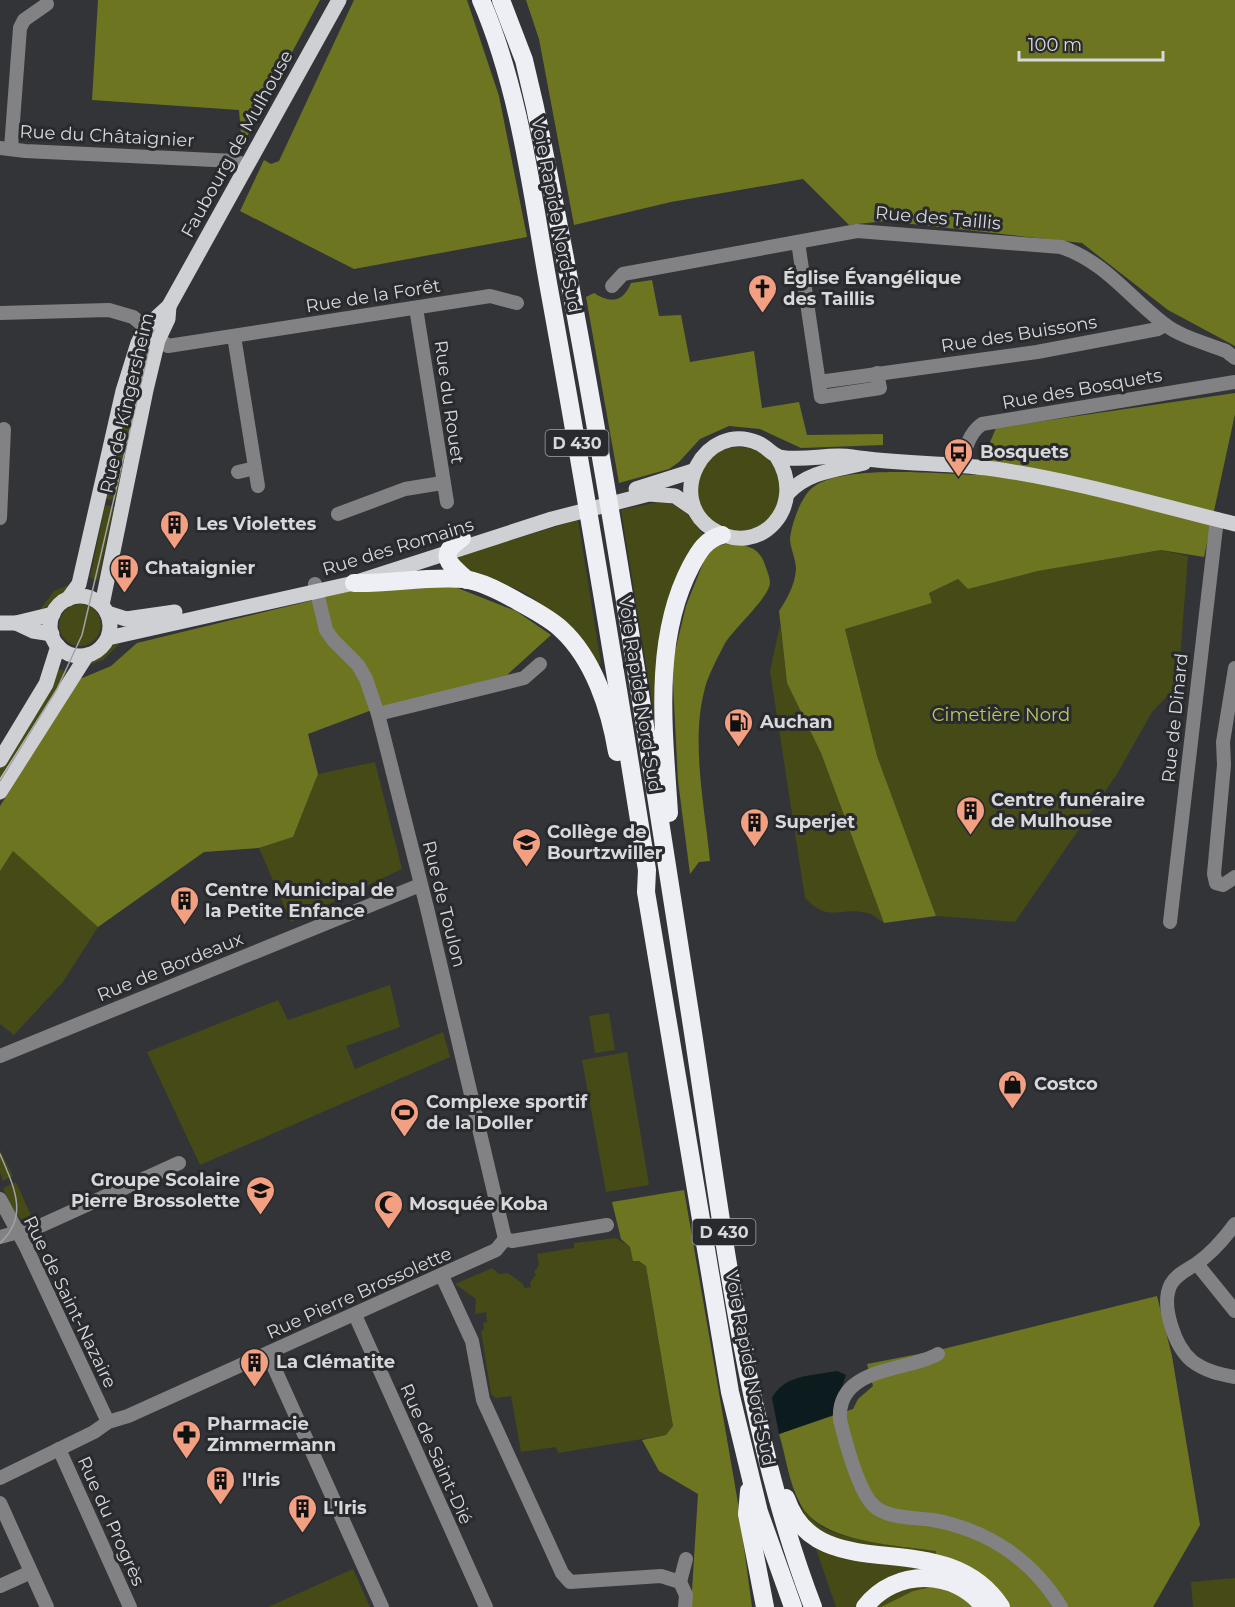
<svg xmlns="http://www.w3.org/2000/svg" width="1235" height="1607" viewBox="0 0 1235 1607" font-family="Montserrat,sans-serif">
<rect width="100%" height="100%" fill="#333438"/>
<g fill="#454a16">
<path d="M147,338L153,342L116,501L103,498L127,392Z"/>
<circle cx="739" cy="489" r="42"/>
<path d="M663,501C685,507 691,519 704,535L689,552L658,738L621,510Z"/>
<path d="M105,505L114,507L98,580L90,578Z"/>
<path d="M578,520L601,663L598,665C575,638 556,611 526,594C504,581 472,579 456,560L458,556Z"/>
<path d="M1161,550L1188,556L1178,685L1152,712L1117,774L1015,922L936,916L877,756L845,629L932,603L929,593L958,579L968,589L1038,571Z"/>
<path d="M74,583L48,606L39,611L54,591Z"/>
<circle cx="80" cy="625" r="21"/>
<path d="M780,625L787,683L821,753L884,923C879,920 873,914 867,913C839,906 830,924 805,898L770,671Z"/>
<path d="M123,640L103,660L80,668L87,660Z"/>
<path d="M56,668L71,673L0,785V765Z"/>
<path d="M375,762L402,869L291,922L259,848L293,837L318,774Z"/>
<path d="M13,851L98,927L63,982L14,1035L0,1024V871Z"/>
<path d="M390,985L400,1027L346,1046L355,1069L443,1032L450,1057L200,1165L147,1052L278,1000L288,1020Z"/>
<path d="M609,1013L615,1050L595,1053L589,1016Z"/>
<path d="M627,1052L649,1185L606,1192L582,1060Z"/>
<path d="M0,1150L13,1176L3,1181L0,1172Z"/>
<path d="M16,1182L34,1222C14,1223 10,1203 3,1188Z"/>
<path d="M616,1238L630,1247L634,1261H639L646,1266L673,1426L667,1435L558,1453L556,1447L521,1452L511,1396L496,1398L491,1394L481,1331L484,1329L483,1323L487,1322L486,1312L475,1314L476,1299L455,1284L492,1268L499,1274L508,1273L523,1284L524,1288L531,1287L530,1283L536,1274L534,1272L539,1265L537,1254L574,1248V1243Z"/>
<path d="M800,1503C806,1512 812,1521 822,1527C847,1542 906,1546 936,1551L931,1587L913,1591L881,1607H836Z"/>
<path d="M353,1569L370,1607H268Z"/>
<path d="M1235,1578V1607H1193L1191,1582Z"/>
</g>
<g fill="#6d7521">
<path d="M98,0H320L242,146L239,110L92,100Z"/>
<path d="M354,0H467L499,96L527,237L354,269L240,211L264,160L271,164L279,161Z"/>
<path d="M526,0H1235V346L1168,310L1082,243L885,221L849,225L803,179L671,202L574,225L539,39Z"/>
<path d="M652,280L659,316L681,315L690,362L754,351L762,408L799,402L807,435L883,434V445L801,448L760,429L729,426L700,439L679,462L669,469L619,483L586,297L594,293C611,304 623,302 631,283Z"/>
<path d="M1235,393V414L1204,557L1161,550L1038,571L968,589L958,579L929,593L932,603L845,629L877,756L936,916L884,923L821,753L787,683L779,611C787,599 795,585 796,569C796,559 790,548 790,538C792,523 801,497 812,488C841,464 939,474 976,475L996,428Z"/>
<path d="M725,544C744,545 759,545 765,565C767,571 770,577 770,583C769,598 733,629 724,645C717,659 707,677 704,692C691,743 705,809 710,861L699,862L690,874L678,781L672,664L686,606L705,558L714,547Z"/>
<path d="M455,587L516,611L551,635L507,675L372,710L308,734L318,774L293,837L259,848L204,852L98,927L13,851L0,871V806L80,679L111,666L137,643L351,591Z"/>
<path d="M684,1190L738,1503L752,1607H691L698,1494L659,1471L642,1440L666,1435L673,1426L646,1266L639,1261H633L630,1247L621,1239L612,1202Z"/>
<path d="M1157,1296L1172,1356L1200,1525L1153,1607H881L913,1591L931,1587L936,1551C897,1545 822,1543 801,1505C789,1485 786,1456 779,1434L853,1409L858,1399L873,1386L867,1364L939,1350Z"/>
</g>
<path fill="#0c1b1d" d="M837,1371L846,1375L833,1415L779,1434L772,1398C785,1374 812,1376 837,1371Z"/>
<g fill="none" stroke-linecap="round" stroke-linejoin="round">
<g stroke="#828284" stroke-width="14">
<path d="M0,148L25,151L235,161L247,166"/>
<path d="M11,148L20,28L24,20L47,4"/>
<path d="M798,242L821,397L880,388L877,373"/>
<path d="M612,286L623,274L857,231L1061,247C1105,262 1127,295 1163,323C1180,337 1206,343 1226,351L1235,358"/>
<path d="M416,308L447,502"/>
<path d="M0,313L109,310L133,317L168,346L490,296L517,303"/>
<path d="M234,336L258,486"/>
<path d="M819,382L1037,352L1158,329L1165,325"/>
<path d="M962,465C965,449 969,433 982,424L1235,382"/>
<path d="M238,472L255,468"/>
<path d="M338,514L405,489L442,483"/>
<path d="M0,518L4,429"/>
<path d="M315,584L326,630L333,640L358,665L366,679L378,714L427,908L505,1239"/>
<path d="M1235,668L1223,742L1224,765L1214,874L1216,883L1223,885L1235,877"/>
<path d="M378,714L524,678L540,664"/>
<path d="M1170,922L1217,519"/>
<path d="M0,1056L420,885"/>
<path d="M0,1199L26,1247L108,1422"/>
<path d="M1235,1224C1224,1239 1211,1254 1196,1264C1187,1270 1177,1274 1171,1284C1160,1305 1175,1347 1192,1361C1205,1371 1219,1374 1235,1377"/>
<path d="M0,1237L40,1226L179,1163"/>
<path d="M1197,1264L1235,1311"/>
<path d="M442,1276L472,1341L483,1400L562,1573L570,1582L661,1576L680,1582"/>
<path d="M355,1315L486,1607"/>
<path d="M268,1354L382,1607"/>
<path d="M938,1354C907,1372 836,1366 840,1420C845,1440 858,1490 873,1505C887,1519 914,1517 933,1520C988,1530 1032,1560 1061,1607"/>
<path d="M59,1449L130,1607"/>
<path d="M0,1478L94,1432L108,1422L128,1416L496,1250L505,1239L512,1241L607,1225"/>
<path d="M0,1503L47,1607"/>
<path d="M680,1582L686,1595L685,1607"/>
<path d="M680,1582L686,1559"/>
<path d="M0,1586L31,1572"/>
</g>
<g stroke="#cfd0d4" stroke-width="15">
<path d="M777,457C808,506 760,560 712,529C664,498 705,420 758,443C766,446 772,455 780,457C804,462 829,453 852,457C902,465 952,462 1001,470C1080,482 1157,505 1235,524"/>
<path d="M636,489L693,471"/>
<path d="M788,493C809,471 836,470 864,463"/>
<circle cx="80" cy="626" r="30"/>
<path d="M68,599L79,584L123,391L138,343L146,327L169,306L339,0"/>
<path d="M102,605L146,390L158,340L168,319L169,306"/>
<path d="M107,613L126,619L175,612"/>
<path d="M0,623H16L53,614"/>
<path d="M16,623L33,631L52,634"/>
<path d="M108,638L354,583L552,519L649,494L675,496L694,509"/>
<path d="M0,760L46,684L58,646"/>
<path d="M0,792L87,655"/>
</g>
<g stroke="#eeeff4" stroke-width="18">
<path d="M481,0C522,95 533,204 552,305C586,493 617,681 647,870L646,892L730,1392L759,1512L793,1607"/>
<path d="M501,0L524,60L535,107C597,405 642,706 689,1007C720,1203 742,1422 813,1607"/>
<path d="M462,538C437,555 448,563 467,580"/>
<path d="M354,583C390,584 427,576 464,579C483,582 502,592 519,602C533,610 549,618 561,629C594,659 610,710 617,752"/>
<path d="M669,813C664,732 652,640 691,566C699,551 706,539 722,535"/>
<path d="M749,1491L747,1514L765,1607"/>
<path d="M786,1498C818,1593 944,1520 1001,1607"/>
<path d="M865,1607C895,1568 955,1569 984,1607"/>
</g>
<g stroke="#a1a2a5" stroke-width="1.5">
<path d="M0,781L57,689L82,635L149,349"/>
<path d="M0,1154C13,1185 30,1216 0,1243"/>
</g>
</g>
<defs>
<symbol id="church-pin" viewBox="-11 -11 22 30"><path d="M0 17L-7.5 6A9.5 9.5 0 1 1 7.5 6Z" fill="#f2a081" stroke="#292a2e"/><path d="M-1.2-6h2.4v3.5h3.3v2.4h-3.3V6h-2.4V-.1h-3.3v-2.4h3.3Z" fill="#111"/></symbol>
<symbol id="bus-pin" viewBox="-11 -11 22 30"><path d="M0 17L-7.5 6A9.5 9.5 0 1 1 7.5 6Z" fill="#f2a081" stroke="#292a2e"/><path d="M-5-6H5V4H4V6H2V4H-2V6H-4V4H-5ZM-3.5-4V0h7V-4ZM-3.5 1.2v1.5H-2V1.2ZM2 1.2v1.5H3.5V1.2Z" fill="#111"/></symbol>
<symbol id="building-pin" viewBox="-11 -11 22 30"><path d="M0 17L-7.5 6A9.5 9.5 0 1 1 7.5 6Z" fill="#f2a081" stroke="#292a2e"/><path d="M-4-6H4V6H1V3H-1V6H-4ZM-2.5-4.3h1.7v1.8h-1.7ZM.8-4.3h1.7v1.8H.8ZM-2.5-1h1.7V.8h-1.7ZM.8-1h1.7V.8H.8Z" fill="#111"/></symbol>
<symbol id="fuel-pin" viewBox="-11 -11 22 30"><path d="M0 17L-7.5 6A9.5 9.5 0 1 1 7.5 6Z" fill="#f2a081" stroke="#292a2e"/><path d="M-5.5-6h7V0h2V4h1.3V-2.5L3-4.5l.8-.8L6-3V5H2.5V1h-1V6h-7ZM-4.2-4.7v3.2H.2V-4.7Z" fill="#111"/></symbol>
<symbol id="school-pin" viewBox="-11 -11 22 30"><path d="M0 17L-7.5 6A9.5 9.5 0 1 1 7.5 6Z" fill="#f2a081" stroke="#292a2e"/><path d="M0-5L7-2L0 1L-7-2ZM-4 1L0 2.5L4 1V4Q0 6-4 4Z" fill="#111"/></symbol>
<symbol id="shop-pin" viewBox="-11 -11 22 30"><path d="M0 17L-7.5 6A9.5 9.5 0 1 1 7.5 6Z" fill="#f2a081" stroke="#292a2e"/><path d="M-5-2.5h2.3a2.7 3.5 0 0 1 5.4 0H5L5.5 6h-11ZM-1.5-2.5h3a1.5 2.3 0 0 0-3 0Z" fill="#111"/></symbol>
<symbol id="stadium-pin" viewBox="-11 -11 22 30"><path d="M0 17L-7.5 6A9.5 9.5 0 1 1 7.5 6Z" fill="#f2a081" stroke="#292a2e"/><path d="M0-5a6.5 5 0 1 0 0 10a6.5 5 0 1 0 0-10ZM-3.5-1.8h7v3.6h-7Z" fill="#111"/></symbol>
<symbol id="mosque-pin" viewBox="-11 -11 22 30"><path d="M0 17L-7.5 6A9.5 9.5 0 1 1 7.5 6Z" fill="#f2a081" stroke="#292a2e"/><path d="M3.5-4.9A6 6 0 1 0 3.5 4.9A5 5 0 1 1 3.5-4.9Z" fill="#111"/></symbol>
<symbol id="pharmacy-pin" viewBox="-11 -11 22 30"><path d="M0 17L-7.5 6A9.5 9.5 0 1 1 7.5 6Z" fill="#f2a081" stroke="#292a2e"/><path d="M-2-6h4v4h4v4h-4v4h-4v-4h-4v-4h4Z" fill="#111"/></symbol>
</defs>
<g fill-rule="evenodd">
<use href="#church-pin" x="746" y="272" width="33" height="45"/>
<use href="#bus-pin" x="942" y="436" width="33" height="45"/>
<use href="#building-pin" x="158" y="508" width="33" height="45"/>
<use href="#building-pin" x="108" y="552" width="33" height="45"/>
<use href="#fuel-pin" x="722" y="706" width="33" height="45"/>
<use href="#building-pin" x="954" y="794" width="33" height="45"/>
<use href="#building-pin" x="738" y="806" width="33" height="45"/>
<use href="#school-pin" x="510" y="826" width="33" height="45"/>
<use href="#building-pin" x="168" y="884" width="33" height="45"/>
<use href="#shop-pin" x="996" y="1068" width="33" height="45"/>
<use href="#stadium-pin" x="388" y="1096" width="33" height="45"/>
<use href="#school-pin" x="244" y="1174" width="33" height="45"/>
<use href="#mosque-pin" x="372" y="1188" width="33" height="45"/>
<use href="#building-pin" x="238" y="1346" width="33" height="45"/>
<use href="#pharmacy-pin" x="170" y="1418" width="33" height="45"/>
<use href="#building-pin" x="204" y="1464" width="33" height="45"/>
<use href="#building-pin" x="286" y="1492" width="33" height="45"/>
</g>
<g text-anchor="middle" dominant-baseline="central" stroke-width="6" stroke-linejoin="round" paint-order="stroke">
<g fill="#292a2e" stroke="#a3a4a6" stroke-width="1.5">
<rect x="545.5" y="430" width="63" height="26" rx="4.5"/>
<rect x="692.5" y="1219" width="63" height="26" rx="4.5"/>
</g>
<g font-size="16" font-weight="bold" fill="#d7d8da">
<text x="577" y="443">D 430</text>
<text x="724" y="1232">D 430</text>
</g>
<g font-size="18" fill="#d7d8da" stroke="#292a2e">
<text transform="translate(107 136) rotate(3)">Rue du Châtaignier</text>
<text transform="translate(237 144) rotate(-61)">Faubourg de Mulhouse</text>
<text transform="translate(556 215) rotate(79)">Voie Rapide Nord-Sud</text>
<text transform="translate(938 218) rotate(5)">Rue des Taillis</text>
<text transform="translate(373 296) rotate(-9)">Rue de la Forêt</text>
<text transform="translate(1019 334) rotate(-9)">Rue des Buissons</text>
<text transform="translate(1082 389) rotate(-10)">Rue des Bosquets</text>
<text transform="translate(449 402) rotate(82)">Rue du Rouet</text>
<text transform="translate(127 403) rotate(-77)">Rue de Kingersheim</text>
<text transform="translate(398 547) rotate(-17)">Rue des Romains</text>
<text transform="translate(640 694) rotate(81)">Voie Rapide Nord-Sud</text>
<text transform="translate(1175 718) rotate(-84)">Rue de Dinard</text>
<text transform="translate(444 904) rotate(76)">Rue de Toulon</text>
<text transform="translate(170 967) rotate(-22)">Rue de Bordeaux</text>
<text transform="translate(359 1293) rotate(-24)">Rue Pierre Brossolette</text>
<text transform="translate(70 1302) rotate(64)">Rue de Saint-Nazaire</text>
<text transform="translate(750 1368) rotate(79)">Voie Rapide Nord-Sud</text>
<text transform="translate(436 1454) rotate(66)">Rue de Saint-Dié</text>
<text transform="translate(111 1521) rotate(66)">Rue du Progrès</text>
</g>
<g font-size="18" font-weight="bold" fill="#d7d8da" stroke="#292a2e" text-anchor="start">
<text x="783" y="278">Église Évangélique<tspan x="783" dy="21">des Taillis</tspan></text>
<text x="980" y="452">Bosquets</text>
<text x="196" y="524">Les Violettes</text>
<text x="145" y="568">Chataignier</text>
<text x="760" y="722">Auchan</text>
<text x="991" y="800">Centre funéraire<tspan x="991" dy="21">de Mulhouse</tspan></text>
<text x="775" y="822">Superjet</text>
<text x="547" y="832">Collège de<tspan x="547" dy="21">Bourtzwiller</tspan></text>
<text x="205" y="890">Centre Municipal de<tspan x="205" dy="21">la Petite Enfance</tspan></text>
<text x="1034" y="1084">Costco</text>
<text x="426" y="1102">Complexe sportif<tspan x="426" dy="21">de la Doller</tspan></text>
<text x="240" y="1180" text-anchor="end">Groupe Scolaire<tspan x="240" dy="21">Pierre Brossolette</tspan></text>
<text x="409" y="1204">Mosquée Koba</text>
<text x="276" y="1362">La Clématite</text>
<text x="207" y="1424">Pharmacie<tspan x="207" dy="21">Zimmermann</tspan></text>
<text x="242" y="1480">l'Iris</text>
<text x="323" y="1508">L'Iris</text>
</g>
<g font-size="18" fill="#bdc95b" stroke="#292a2e">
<text x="1001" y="715">Cimetière Nord</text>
</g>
</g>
<path d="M1019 51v9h144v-9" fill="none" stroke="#d7d8da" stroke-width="3"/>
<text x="1028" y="51" font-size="18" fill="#d7d8da" stroke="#292a2e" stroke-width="4.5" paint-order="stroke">100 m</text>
</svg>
